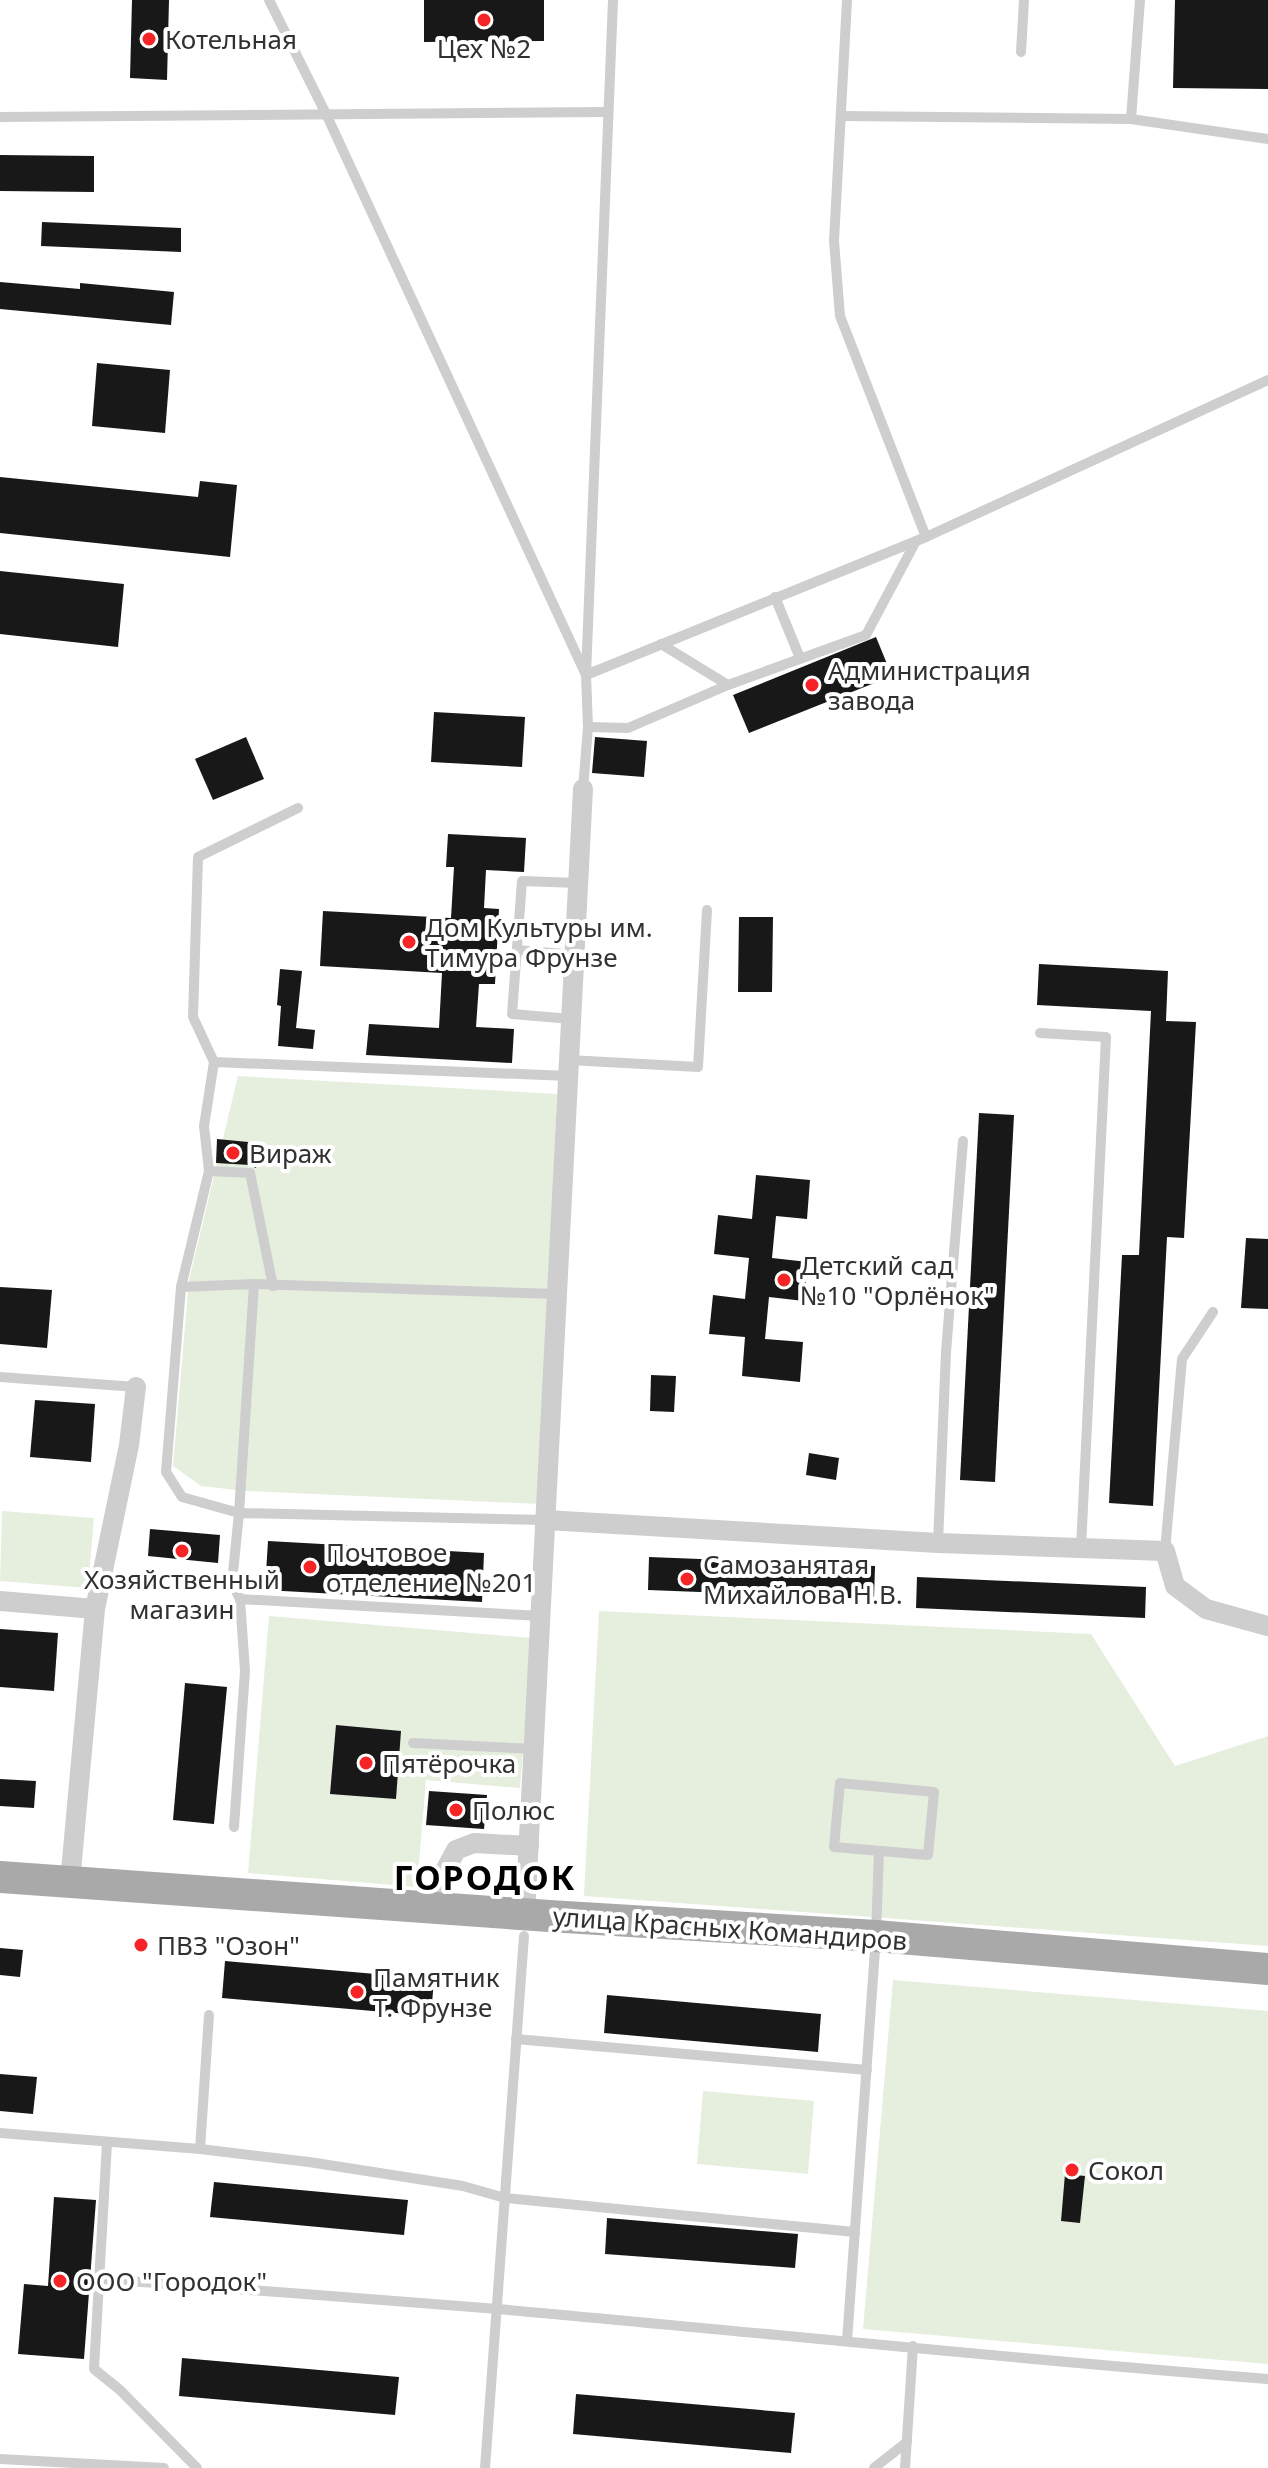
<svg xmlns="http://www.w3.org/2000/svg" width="1268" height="2468" viewBox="0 0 1268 2468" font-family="'Noto Sans',sans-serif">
<rect width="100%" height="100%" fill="#fff"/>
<g fill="#e6efde">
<path d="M238,1076L557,1094L540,1504L246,1491L201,1486L173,1466L189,1280Z"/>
<path d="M2,1511L94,1518L88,1588L0,1581Z"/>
<path d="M599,1611L1091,1634L1175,1766L1268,1736V1946L584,1896Z"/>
<path d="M269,1616L532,1638L520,1788L426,1780L417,1887L248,1873Z"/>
<path d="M893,1980L1268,2011V2364L863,2329Z"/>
<path d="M703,2091L814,2101L808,2174L697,2164Z"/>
</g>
<g fill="#181818">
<path d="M132,0H169L167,80L130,78Z"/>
<path d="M424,0H544V41L424,42Z"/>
<path d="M1175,0H1268V89L1173,88Z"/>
<path d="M0,155L94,156V192L0,191Z"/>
<path d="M42,222L181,228V252L41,246Z"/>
<path d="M0,282L80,289V283L174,292L171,325L0,309Z"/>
<path d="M97,363L170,370L165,433L92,426Z"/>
<path d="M0,477L198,497L200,481L237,485L230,557L0,533Z"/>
<path d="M0,571L124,584L118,647L0,634Z"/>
<path d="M876,637L892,676L749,733L733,695Z"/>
<path d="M434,712L525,717L522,767L431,762Z"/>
<path d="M246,737L264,779L213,800L195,759Z"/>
<path d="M595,737L647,741L644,777L592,773Z"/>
<path d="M448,834L526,838L524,872L486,870L484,908L499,909L495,984H479L476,1027L514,1029L512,1063L366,1055L369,1024L439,1028L442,973L320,966L323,911L451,918L454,867H446Z"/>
<path d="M739,917H773L772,992H738Z"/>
<path d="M1039,964L1168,971L1166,1021L1196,1022L1184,1238L1167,1237L1153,1506L1109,1503L1122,1255H1139L1151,1011L1037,1005Z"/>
<path d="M280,969L302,971L296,1028L315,1030L313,1049L278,1046L281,1006L277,1005Z"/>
<path d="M979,1113L1014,1115L995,1482L960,1480Z"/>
<path d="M217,1139L259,1143L256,1168L250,1165L216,1163Z"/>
<path d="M756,1175L810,1180L807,1219L776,1216L772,1258L808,1262L804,1301L769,1297L765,1339L803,1342L800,1382L742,1376L745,1337L709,1334L713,1295L745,1299L749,1258L714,1254L718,1215L752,1219Z"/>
<path d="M1246,1238L1268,1239V1309L1241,1308Z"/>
<path d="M0,1287L52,1290L47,1348L0,1344Z"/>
<path d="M651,1375L676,1376L674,1412L650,1411Z"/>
<path d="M35,1400L95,1404L91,1462L30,1457Z"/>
<path d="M809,1453L839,1458L836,1480L806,1475Z"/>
<path d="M150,1529L220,1535L218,1563L148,1556Z"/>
<path d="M268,1541L484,1553L482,1602L265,1590Z"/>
<path d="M649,1557L875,1566L874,1599L648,1590Z"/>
<path d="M917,1577L1146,1587L1145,1618L916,1608Z"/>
<path d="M0,1629L58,1633L54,1691L0,1687Z"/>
<path d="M185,1683L227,1687L214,1824L173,1820Z"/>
<path d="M336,1725L401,1731L396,1799L330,1794Z"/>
<path d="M0,1779L36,1781L34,1808L0,1806Z"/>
<path d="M429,1791L487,1795L484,1829L426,1825Z"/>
<path d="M0,1948L23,1950L20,1977L0,1975Z"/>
<path d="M225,1961L434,1979L431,2016L222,1998Z"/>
<path d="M607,1995L821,2014L818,2052L604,2033Z"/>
<path d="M0,2074L37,2077L33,2114L0,2111Z"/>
<path d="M1065,2174L1085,2176L1080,2223L1061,2221Z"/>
<path d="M214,2182L408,2200L404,2235L210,2217Z"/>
<path d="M54,2197L96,2200L84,2359L18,2354L24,2284L48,2286Z"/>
<path d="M607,2218L798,2234L795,2268L605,2254Z"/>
<path d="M182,2358L399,2377L395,2415L179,2396Z"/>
<path d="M576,2394L795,2413L791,2453L573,2434Z"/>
</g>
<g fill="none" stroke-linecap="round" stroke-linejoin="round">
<g stroke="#cecece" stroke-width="10">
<path d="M269,0L327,116L586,675L926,537L1268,380"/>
<path d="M847,0L834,241L840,316L926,537"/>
<path d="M1021,52L1024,0"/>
<path d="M841,116L1131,119L1268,139"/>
<path d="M0,117L607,112"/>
<path d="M1131,119L1140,0"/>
<path d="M775,597L800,658"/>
<path d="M661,644L728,685"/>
<path d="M588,727L628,728L728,685L866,635L916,541"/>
<path d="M583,789L588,727L586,675L613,0"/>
<path d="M298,808L198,857L193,1017L214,1062L569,1076"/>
<path d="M517,950L575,955"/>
<path d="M571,1019L512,1014L522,881L578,883"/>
<path d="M1040,1033L1106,1037L1081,1548"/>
<path d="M569,1060L698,1067L707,910"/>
<path d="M209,1171L204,1126L214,1062"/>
<path d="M254,1284L239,1513L182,1497L166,1472L181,1287L209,1171L250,1173L273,1286"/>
<path d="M181,1287L254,1284L557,1294"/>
<path d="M0,1377L136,1387"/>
<path d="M938,1543L946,1352L963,1141"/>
<path d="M1165,1551L1182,1359L1213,1312"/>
<path d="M541,1616L240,1599L232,1583L239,1513L546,1520"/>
<path d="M413,1743L534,1749"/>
<path d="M840,1783L934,1792L928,1855L834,1847Z"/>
<path d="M234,1827L245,1671L240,1599"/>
<path d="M516,2039L867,2070"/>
<path d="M0,2133L200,2149L309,2162L463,2186L505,2198L855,2232"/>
<path d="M107,2143L94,2369L120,2390L197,2468"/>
<path d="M200,2149L209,2015"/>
<path d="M101,2279C233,2289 366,2298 498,2309C755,2332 1011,2359 1268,2379"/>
<path d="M847,2341L876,1936L879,1851"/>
<path d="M0,2459L164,2468"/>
<path d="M485,2468L524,1936"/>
<path d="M874,2468L907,2442"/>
<path d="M905,2468L913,2346"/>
</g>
<g stroke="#cecece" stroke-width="20">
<path d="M546,1520L938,1543L1165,1551L1175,1586L1206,1609L1268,1626"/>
<path d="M0,1601L95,1609"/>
<path d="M70,1882L95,1609L129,1445L136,1387"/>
<path d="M441,1909L446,1869L456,1850L474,1843L529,1846"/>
<path d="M525,1915L583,789"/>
</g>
<path stroke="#a9a9a9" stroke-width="32" d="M0,1877L549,1916L876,1936L1268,1969"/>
</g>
<g fill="#f62427" stroke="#fff" stroke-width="3">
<circle cx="484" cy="20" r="8"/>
<circle cx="149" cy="39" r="8"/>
<circle cx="812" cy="685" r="8"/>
<circle cx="409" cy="942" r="8"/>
<circle cx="233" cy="1153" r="8"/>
<circle cx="784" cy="1280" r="8"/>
<circle cx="182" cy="1551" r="8"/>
<circle cx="310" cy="1567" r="8"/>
<circle cx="687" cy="1579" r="8"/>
<circle cx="366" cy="1763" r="8"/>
<circle cx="456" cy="1810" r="8"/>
<circle cx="141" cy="1945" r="8"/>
<circle cx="357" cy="1992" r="8"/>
<circle cx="1072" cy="2170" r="8"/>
<circle cx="60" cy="2281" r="8"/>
</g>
<g text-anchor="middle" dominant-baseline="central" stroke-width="8" stroke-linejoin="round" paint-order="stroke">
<g font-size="26" fill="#313131" stroke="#fff" text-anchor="start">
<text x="165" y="39">Котельная</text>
<text x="484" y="48" text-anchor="middle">Цех №2</text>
<text x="828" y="670">Администрация<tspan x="828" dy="30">завода</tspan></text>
<text x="425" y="927">Дом Культуры им.<tspan x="425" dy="30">Тимура Фрунзе</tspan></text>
<text x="249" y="1153">Вираж</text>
<text x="800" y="1265">Детский сад<tspan x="800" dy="30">№10 "Орлёнок"</tspan></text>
<text x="326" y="1552">Почтовое<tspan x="326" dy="30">отделение №201</tspan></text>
<text x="703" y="1564">Самозанятая<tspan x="703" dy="30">Михайлова Н.В.</tspan></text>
<text x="182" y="1579" text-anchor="middle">Хозяйственный<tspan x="182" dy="30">магазин</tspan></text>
<text x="382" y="1763">Пятёрочка</text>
<text x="472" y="1810">Полюс</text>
<text x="157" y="1945">ПВЗ "Озон"</text>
<text x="373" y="1977">Памятник<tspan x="373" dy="30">Т. Фрунзе</tspan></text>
<text x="1088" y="2170">Сокол</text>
<text x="76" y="2281">ООО "Городок"</text>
</g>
<g font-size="26" fill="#313131" stroke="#fff">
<text transform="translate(730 1928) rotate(4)">улица Красных Командиров</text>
</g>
<g font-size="34" font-weight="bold" letter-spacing="2" fill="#000" stroke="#fff">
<text x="485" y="1877">ГОРОДОК</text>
</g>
</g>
</svg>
